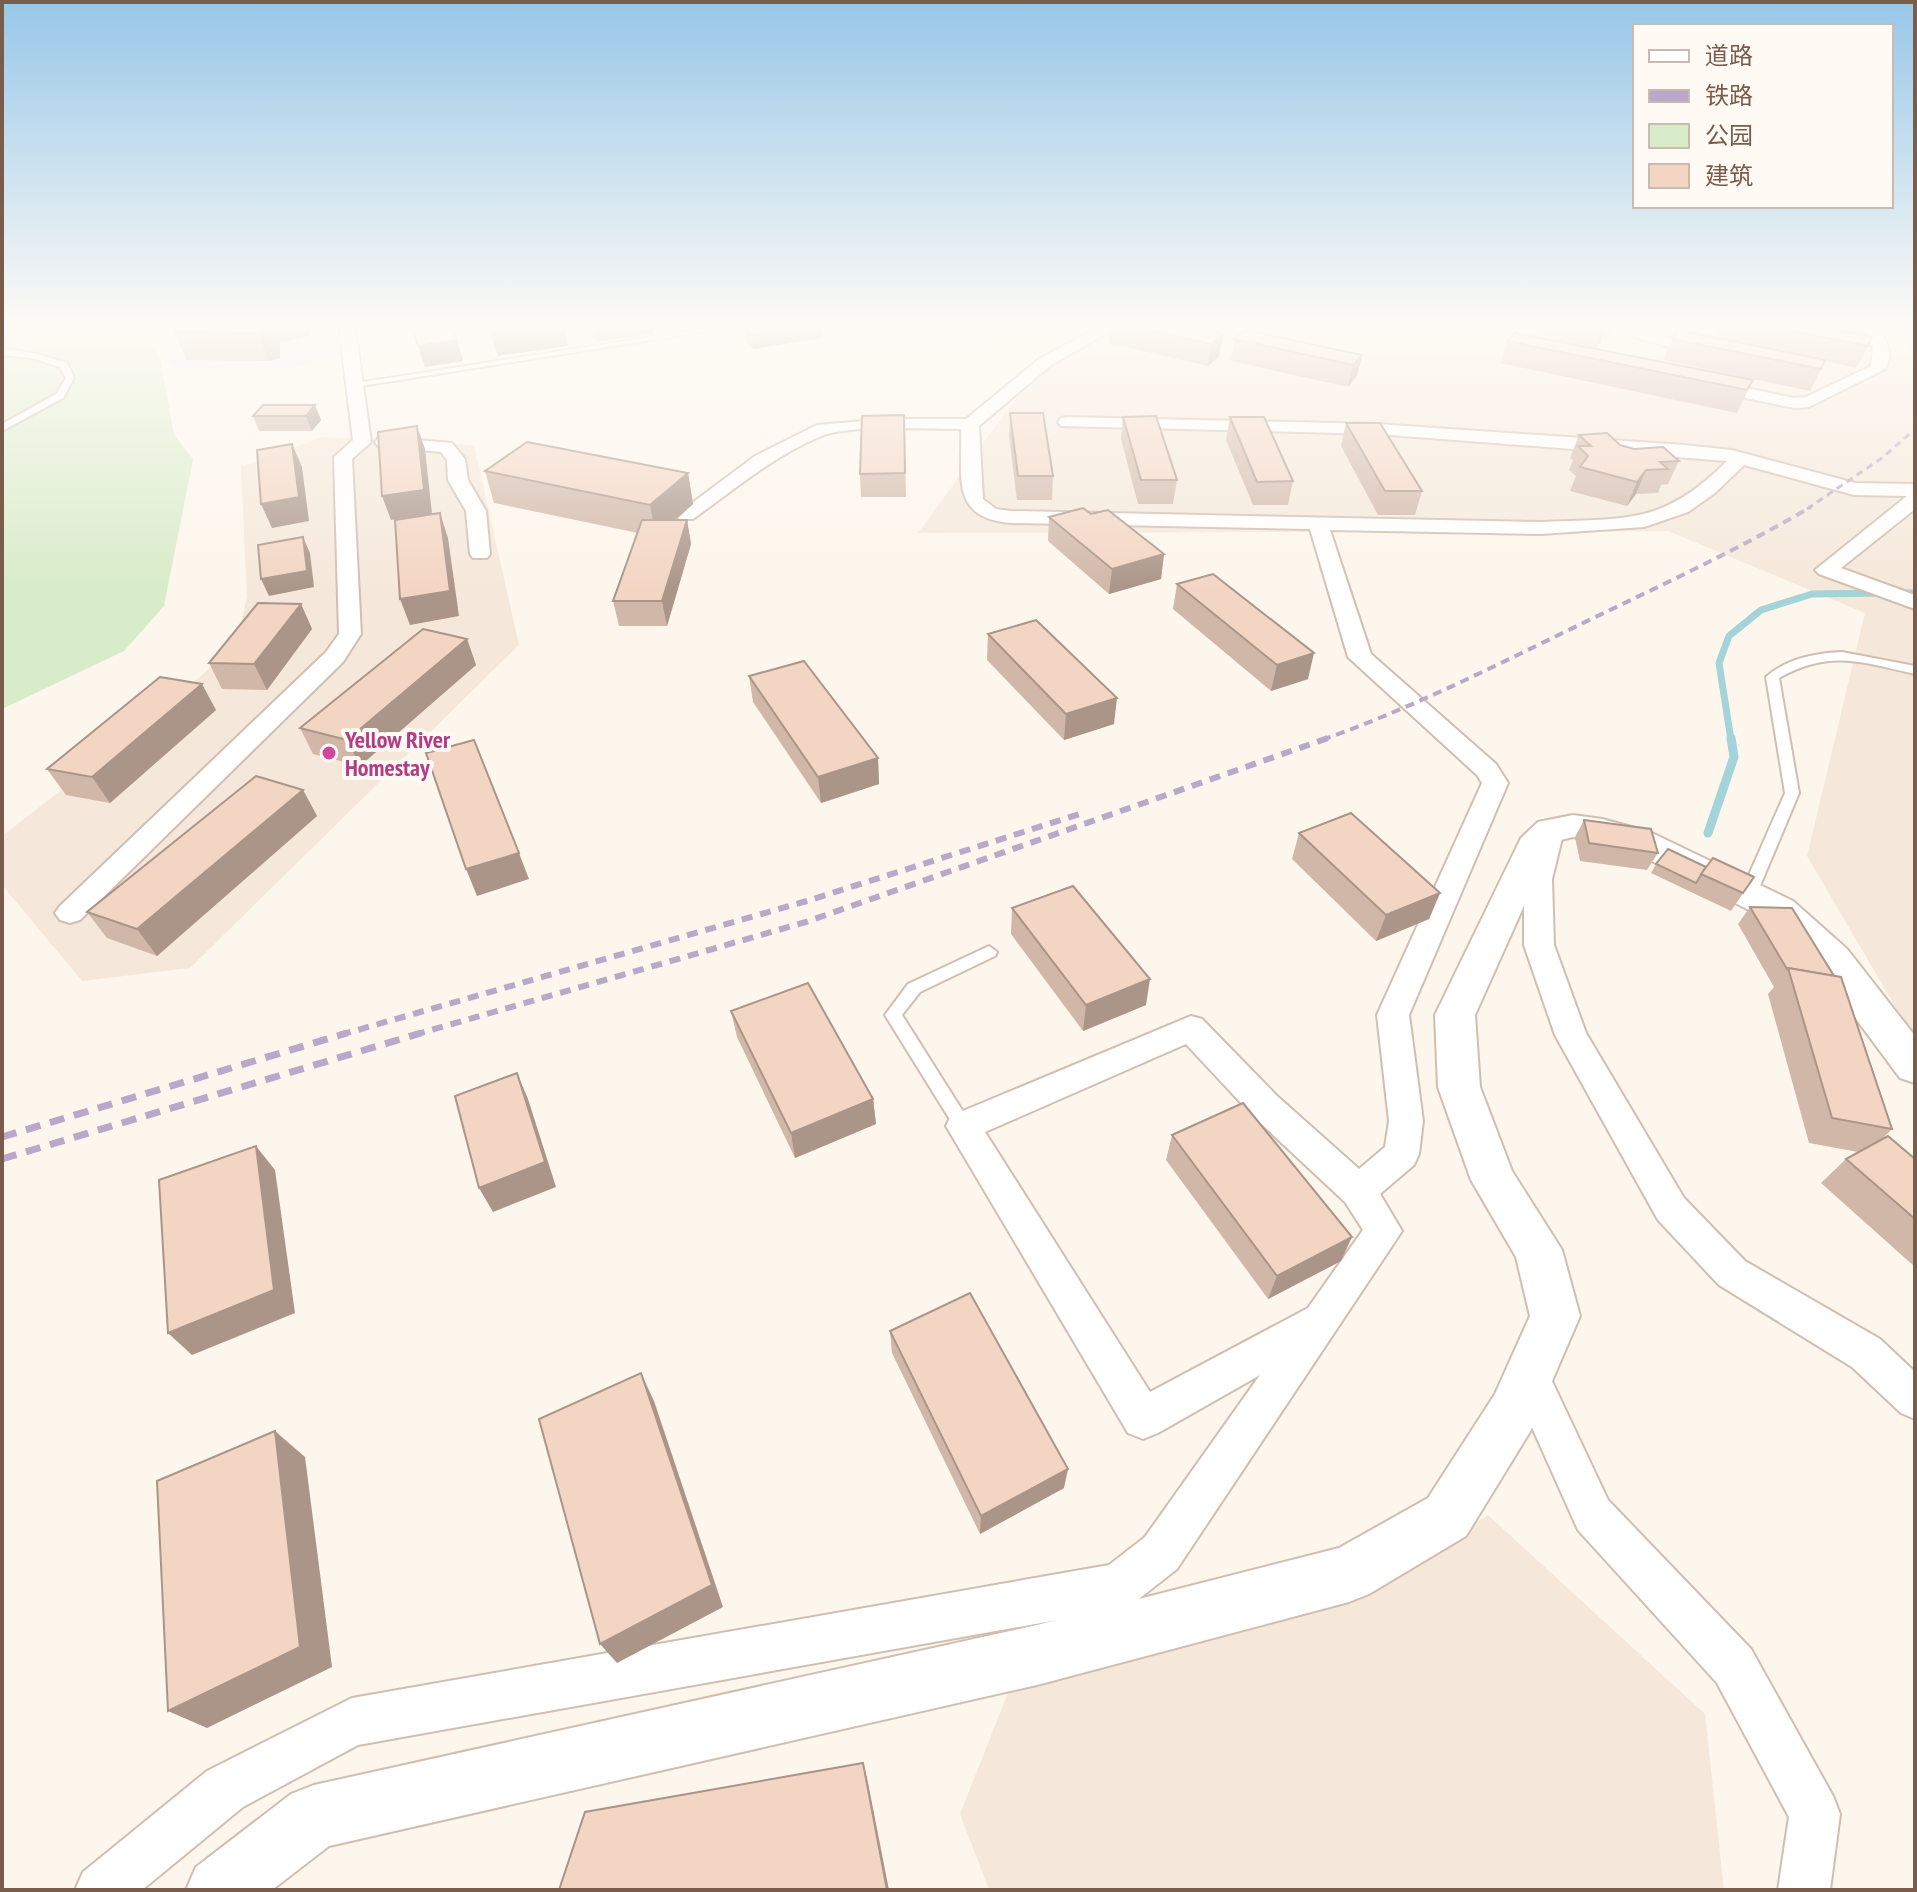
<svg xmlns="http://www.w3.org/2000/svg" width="1917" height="1892" font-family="'PT Sans Narrow','Noto Sans SC',sans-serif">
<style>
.residential{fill:#f5e8da}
.education{fill:#f3e8fa}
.green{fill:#d8ecc9}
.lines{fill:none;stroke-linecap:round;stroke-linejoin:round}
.stream-far1{stroke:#a5d3da;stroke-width:7}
.stream{stroke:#a5d3da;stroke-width:9}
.service-casing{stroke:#d1beb0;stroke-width:4}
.minor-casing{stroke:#d1beb0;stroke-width:4}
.tertiary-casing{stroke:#d1beb0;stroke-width:4}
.service{fill:#fff;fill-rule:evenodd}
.minor{fill:#fff;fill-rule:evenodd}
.tertiary{fill:#fff;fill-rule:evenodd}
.rail-far3{stroke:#b9a8c9;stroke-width:3;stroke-dasharray:7 5;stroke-linecap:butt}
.rail-far2{stroke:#b9a8c9;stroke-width:4;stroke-dasharray:9 6;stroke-linecap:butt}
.rail-far1{stroke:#b9a8c9;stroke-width:6;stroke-dasharray:11 8;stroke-linecap:butt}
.rail{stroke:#b9a8c9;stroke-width:7;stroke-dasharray:15 10;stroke-linecap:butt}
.wall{fill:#d1b7a8}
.shaded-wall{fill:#aa9588}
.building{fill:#f3d5c3;stroke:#aa9588;stroke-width:2}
.hotel-dot{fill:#d1479c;stroke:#fffaf3;stroke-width:3}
.labels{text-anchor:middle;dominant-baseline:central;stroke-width:8;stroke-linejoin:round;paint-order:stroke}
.hotel-label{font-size:24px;font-weight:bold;fill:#b23c85;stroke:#fffaf3;text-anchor:start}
</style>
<rect width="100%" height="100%" fill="#fdf6ec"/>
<g class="residential">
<polygon points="960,327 1915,327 1915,1040 1807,856 1865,613 1668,531 918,533 1045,358"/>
<polygon points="322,437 474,445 519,645 190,968 82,981 2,885 2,836 138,731 236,645 247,597 241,467"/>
<polygon points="1488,1515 1705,1714 1724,1890 989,1890 960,1814 1014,1678 1369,1591"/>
</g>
<polygon class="education" points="167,327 327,327 328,362 285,368 177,368 169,365"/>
<polygon class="green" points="2,327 131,327 151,340 160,359 174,435 193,459 164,606 124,651 2,709"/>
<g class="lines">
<g class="stream-far1">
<polyline points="1897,593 1915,593"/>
<polyline points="1731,740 1719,663 1729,636 1761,610 1812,594 1882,593"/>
</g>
<polyline class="stream" points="1708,833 1734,757 1731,738"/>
<defs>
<g id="service">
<polygon points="713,327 735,327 355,387 351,384"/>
<polygon points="2,349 33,353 67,363 74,378 63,398 2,431 2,424 56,394 66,378 60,367 32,358 2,355"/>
<path d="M1842 652 1915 666V674C1861 662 1830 649 1779 678L1799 793 1757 893 1754 897H1744L1741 893 1785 793 1766 677C1786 659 1815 653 1842 652Z"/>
<polygon points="989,946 997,952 995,956 920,992 902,1015 969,1121 972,1126 969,1131 963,1134 957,1131 885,1015 908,984"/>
</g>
<g id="minor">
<polygon points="339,327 355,327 371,442 352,459 361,634 343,662 80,920 70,923 60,920 55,913 60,906 326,652 339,634 334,457 353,440"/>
<path d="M1099 327H1118L1051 365 979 426 983 499 996 509 1011 511 1541 522C1625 518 1663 526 1727 461L1377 434 1061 426 1058 422 1061 418 1067 417 1377 424 1684 445 1732 450 1855 483 1915 484V509L1841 568 1915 595V609L1819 574 1815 570 1907 496 1854 495 1744 465 1715 493 1688 512 1644 527 1541 534 1330 530 1371 654 1496 764 1508 783 1409 1015 1423 1121 1419 1154 1414 1165 1380 1194 1402 1231 1177 1569 1135 1602 1119 1609 358 1745 243 1807 142 1890H75L83 1872 207 1771 352 1698 1109 1565 1145 1537 1260 1375 1158 1433 1143 1439 1128 1433 946 1126 951 1116 1191 1016 1202 1019 1277 1096 1359 1169 1385 1147 1389 1121 1377 1015 1482 783 1477 775 1348 657 1310 529 1011 523C949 518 963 477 961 429 929 429 852 425 824 435 776 454 735 489 693 519H679L676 515 755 456 817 425 887 419H966L1039 359ZM1186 1044 1253 1116 1345 1202 1363 1230 1308 1308 1150 1392 985 1132Z"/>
<polygon points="1518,327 1534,327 1529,343 1552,349 1552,355 1514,349 1512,346"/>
<polygon points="1599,327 1626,327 1715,350 1717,353 1709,358"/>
<path d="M1862 327H1878C1887 342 1894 353 1885 369L1809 407 1794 408 1707 390 1699 385 1707 380 1794 398 1806 397 1871 366 1873 348Z"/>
<polygon points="384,437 452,443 465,459 468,480 486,511 490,554 487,558 473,558 470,554 466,511 448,480 447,460 441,452 378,446 375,442 378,438"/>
<polygon points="1550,821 1560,824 1564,830 1552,879 1554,945 1586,1033 1684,1198 1745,1261 1880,1339 1915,1372 1915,1419 1901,1413 1852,1367 1719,1285 1658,1220 1555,1035 1524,945 1524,879 1536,830 1540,824"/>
<polygon points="1529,1356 1543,1362 1608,1500 1751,1649 1833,1796 1840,1814 1830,1890 1778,1890 1789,1817 1717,1683 1578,1530 1509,1376 1515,1362"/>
</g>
<polygon id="tertiary" points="1573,815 1602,819 1650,832 1793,901 1847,949 1915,1036 1915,1083 1900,1078 1819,969 1767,919 1626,848 1573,837 1561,840 1548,852 1475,1015 1480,1087 1512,1171 1562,1250 1580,1316 1531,1430 1466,1536 1369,1594 1349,1602 1037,1685 329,1846 272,1890 186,1890 196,1867 291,1794 314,1785 1037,1625 1339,1548 1428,1498 1495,1394 1530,1316 1516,1257 1471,1180 1438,1087 1435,1015 1521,838 1538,822"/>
</defs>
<use href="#service" class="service-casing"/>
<use href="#minor" class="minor-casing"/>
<use href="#tertiary" class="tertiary-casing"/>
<use href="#service" class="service"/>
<use href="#minor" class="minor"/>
<use href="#tertiary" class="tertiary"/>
<polyline class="rail-far3" points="1807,509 1882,458 1915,429"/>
<path class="rail-far2" d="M1322 740C1412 708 1497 665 1583 623 1660 586 1737 550 1811 507"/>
<g class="rail-far1">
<polyline points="340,1035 807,901 1086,812"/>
<polyline points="414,1035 806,922 1328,738"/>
</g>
<g class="rail">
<polyline points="2,1137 347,1033"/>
<polyline points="2,1159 421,1033"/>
</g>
</g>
<g class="wall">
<polygon points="175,327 309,336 280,342 280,358 269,361 187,360 174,332"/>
<polygon points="486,327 564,327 568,346 498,356"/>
<polygon points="587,327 653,327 654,333 597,342"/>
<polygon points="744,327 823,338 753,349 746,341"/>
<polygon points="1110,327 1189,327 1223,335 1219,356 1208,366 1108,343"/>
<polygon points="1548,327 1613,327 1611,332 1606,339 1602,338 1595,348 1544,337"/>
<polygon points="1720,327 1864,327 1860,335 1868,346 1856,368 1825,361 1810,391 1663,360 1672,339 1716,338"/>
<polygon points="1234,339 1362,355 1357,376 1348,387 1231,361"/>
<polygon points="1507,341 1753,380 1737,413 1500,363"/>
<polygon points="315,405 321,420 312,431 259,431 253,416"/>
<polygon points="1010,413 1053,476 1052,500 1017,500 1009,436"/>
<polygon points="904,415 906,497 861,497 860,474"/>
<polygon points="1123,417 1177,480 1173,504 1138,504 1121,439"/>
<polygon points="1230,417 1293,481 1288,505 1253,505 1226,440"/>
<polygon points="1346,423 1422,491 1415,515 1378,515 1341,446"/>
<polygon points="1579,435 1620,445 1679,461 1668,484 1661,485 1658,493 1636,494 1627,506 1570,491 1576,476 1569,470 1573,460 1570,458"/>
<polygon points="485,471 688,473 693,504 676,520 687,520 691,544 667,626 619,626 613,601 638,533 494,503"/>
<polygon points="1091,514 1164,554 1161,579 1109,594 1048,541 1049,517"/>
<polygon points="1177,584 1308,679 1271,691 1173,609"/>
<polygon points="301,604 312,629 267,690 222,689 209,663"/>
<polygon points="988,634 1114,724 1064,740 987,660"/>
<polygon points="467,639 476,665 360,766 313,754 300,728"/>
<polygon points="749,676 878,758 879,784 821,803 753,702"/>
<polygon points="216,710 110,803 66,795 47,769"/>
<polygon points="303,790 317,816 157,956 107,938 87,912"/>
<polygon points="1584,820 1658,853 1647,870 1580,861 1575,837"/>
<polygon points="1299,833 1440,893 1429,919 1376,941 1292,859"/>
<polygon points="1656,864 1706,867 1754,877 1731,911 1651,873"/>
<polygon points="1750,907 1892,1129 1881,1140 1915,1159 1915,1267 1821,1183 1846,1159 1858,1152 1809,1143 1768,994 1774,987 1738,924"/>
<polygon points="1012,908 1146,1005 1083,1031 1011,934"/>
<polygon points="731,1011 873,1099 876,1124 795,1158 737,1037"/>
<polygon points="1172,1135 1341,1261 1268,1299 1166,1160"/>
<polygon points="890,1331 1064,1488 980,1534 892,1353"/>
</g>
<g class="shaded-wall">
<polygon points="269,327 308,327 309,336 280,342 280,358 269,361 258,333"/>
<polygon points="494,327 564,327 568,346 498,356 490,328"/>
<polygon points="594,327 653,327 654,333 597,342"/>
<polygon points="799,327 822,327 823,338 753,349 752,335"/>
<polygon points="1603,327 1606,327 1600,342 1595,348"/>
<polygon points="1610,327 1613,327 1611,332 1606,339"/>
<polygon points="1223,335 1219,356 1208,366 1211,344"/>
<polygon points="457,340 463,361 425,367 418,346"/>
<polygon points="1362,355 1357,376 1348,387 1353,365"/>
<polygon points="315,405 321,420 312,431 306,416"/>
<polygon points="417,426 425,449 432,514 391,520 382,496"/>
<polygon points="292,444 302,467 309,521 272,528 261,504"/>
<polygon points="1646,470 1636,494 1627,506 1637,482"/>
<polygon points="688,473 693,504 656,537 650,505"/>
<polygon points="440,513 448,538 459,616 410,625 400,599"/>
<polygon points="687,520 691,544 667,626 662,601"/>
<polygon points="303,537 310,553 314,587 269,596 261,579"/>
<polygon points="1164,554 1161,579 1109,594 1112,569"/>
<polygon points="301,604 312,629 267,690 254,664"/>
<polygon points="467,639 476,665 360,766 347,740"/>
<polygon points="1314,653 1308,679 1271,691 1277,665"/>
<polygon points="202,684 216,710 110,803 92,777"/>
<polygon points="1117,698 1114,724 1064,740 1066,714"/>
<polygon points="878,758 879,784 821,803 818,777"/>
<polygon points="303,790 317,816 157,956 137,929"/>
<polygon points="519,853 529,879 477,896 466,869"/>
<polygon points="1440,893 1429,919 1376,941 1386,915"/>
<polygon points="1150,979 1146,1005 1083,1031 1086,1005"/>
<polygon points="517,1073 528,1099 556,1187 493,1212 479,1188"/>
<polygon points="873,1099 876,1124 795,1158 791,1133"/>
<polygon points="256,1146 275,1170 295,1313 192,1355 168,1333"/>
<polygon points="1352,1237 1341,1261 1268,1299 1277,1276"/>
<polygon points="641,1373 654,1401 723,1607 617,1663 600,1644"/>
<polygon points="275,1431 305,1457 332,1667 207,1728 168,1711"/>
<polygon points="1068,1469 1064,1488 980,1534 981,1516"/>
<polygon points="863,1763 867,1778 889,1890 887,1890"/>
</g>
<g class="building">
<polygon points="175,327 269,327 269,329 258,333 174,332"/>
<polygon points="412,327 452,327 457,340 418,346"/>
<polygon points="744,327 799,327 752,335"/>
<polygon points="1133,327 1189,327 1223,335 1211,344"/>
<polygon points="1771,327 1822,327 1872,337 1868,346"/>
<polygon points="1245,330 1362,355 1353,365 1234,339"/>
<polygon points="1678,330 1825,360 1821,369 1672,339"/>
<polygon points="1515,333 1753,380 1747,390 1507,341"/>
<polygon points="263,405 315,405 306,416 253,416"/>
<polygon points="1010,413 1043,413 1053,476 1018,476"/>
<polygon points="904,415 905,473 860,474 862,416"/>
<polygon points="1156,416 1177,480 1141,480 1123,417"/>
<polygon points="1230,417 1264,417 1293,481 1257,482"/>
<polygon points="1346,423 1380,423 1422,491 1385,491"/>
<polygon points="417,426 424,490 382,496 378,432"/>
<polygon points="1607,433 1620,445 1634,449 1663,447 1679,461 1660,462 1668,469 1646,470 1637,482 1580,467 1588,456 1578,446 1591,446 1579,435"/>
<polygon points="527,442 688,473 650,505 485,471"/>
<polygon points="292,444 299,497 261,504 257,450"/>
<polygon points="1083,508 1091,514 1108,510 1164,554 1112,569 1049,517"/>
<polygon points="440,513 450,591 400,599 395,520"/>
<polygon points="642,520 687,520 662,601 613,601"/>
<polygon points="303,537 307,571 261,579 258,545"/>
<polygon points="1213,574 1314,653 1277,665 1177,584"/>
<polygon points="258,603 301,604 254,664 209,663"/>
<polygon points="1036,620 1117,698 1066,714 988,634"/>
<polygon points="423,629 467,639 347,740 300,728"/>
<polygon points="804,661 878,758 818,777 749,676"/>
<polygon points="160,677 202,684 92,777 47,769"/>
<polygon points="474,740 519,853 466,869 426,753"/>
<polygon points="256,776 303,790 137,929 87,912"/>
<polygon points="1351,813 1440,893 1386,915 1299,833"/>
<polygon points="1584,820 1651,829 1658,853 1589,843"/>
<polygon points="1668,849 1706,867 1696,883 1656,864"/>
<polygon points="1713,858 1754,877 1743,893 1701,874"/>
<polygon points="1073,886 1150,979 1086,1005 1012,908"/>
<polygon points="1750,907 1792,908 1834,976 1788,968 1787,969"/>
<polygon points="1788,968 1841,977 1892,1129 1832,1118"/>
<polygon points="808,983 873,1099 791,1133 731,1011"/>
<polygon points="517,1073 545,1162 479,1188 455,1096"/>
<polygon points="1243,1103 1352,1237 1277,1276 1172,1135"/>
<polygon points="1888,1136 1915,1159 1915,1219 1846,1159"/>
<polygon points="256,1146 274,1290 168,1333 159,1180"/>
<polygon points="970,1293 1068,1469 981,1516 890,1331"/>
<polygon points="641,1373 712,1585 600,1644 539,1419"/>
<polygon points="275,1431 300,1647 168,1711 157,1481"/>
<polygon points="863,1763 887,1890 559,1890 585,1812"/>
</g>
<linearGradient id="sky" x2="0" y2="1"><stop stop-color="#97c7e8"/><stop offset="0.55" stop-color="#fefbf6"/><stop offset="1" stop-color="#fefbf6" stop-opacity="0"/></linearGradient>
<rect width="1917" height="592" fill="url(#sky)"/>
<circle class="hotel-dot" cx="329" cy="753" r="8"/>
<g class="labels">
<g class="hotel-label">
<text x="345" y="739">Yellow River<tspan x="345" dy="28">Homestay</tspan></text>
</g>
</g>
<rect width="1917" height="1892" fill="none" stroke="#7a5c4d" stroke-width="8"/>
<rect x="1633" y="24" width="260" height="184" fill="#fffaf3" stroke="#cabbb1" stroke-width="2"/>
<rect x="1649" y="50" width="40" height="12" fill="#ffffff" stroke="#cabbb1" stroke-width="2"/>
<text x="1705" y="64" font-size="24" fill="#7a5c4d">道路</text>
<rect x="1649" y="90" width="40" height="12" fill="#b9a8c9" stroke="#cabbb1" stroke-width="2"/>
<text x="1705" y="104" font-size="24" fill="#7a5c4d">铁路</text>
<rect x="1649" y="124" width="40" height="24" fill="#d8ecc9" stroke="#cabbb1" stroke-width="2"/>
<text x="1705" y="144" font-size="24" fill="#7a5c4d">公园</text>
<rect x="1649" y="164" width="40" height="24" fill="#f3d5c3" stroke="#cabbb1" stroke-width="2"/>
<text x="1705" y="184" font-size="24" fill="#7a5c4d">建筑</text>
</svg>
